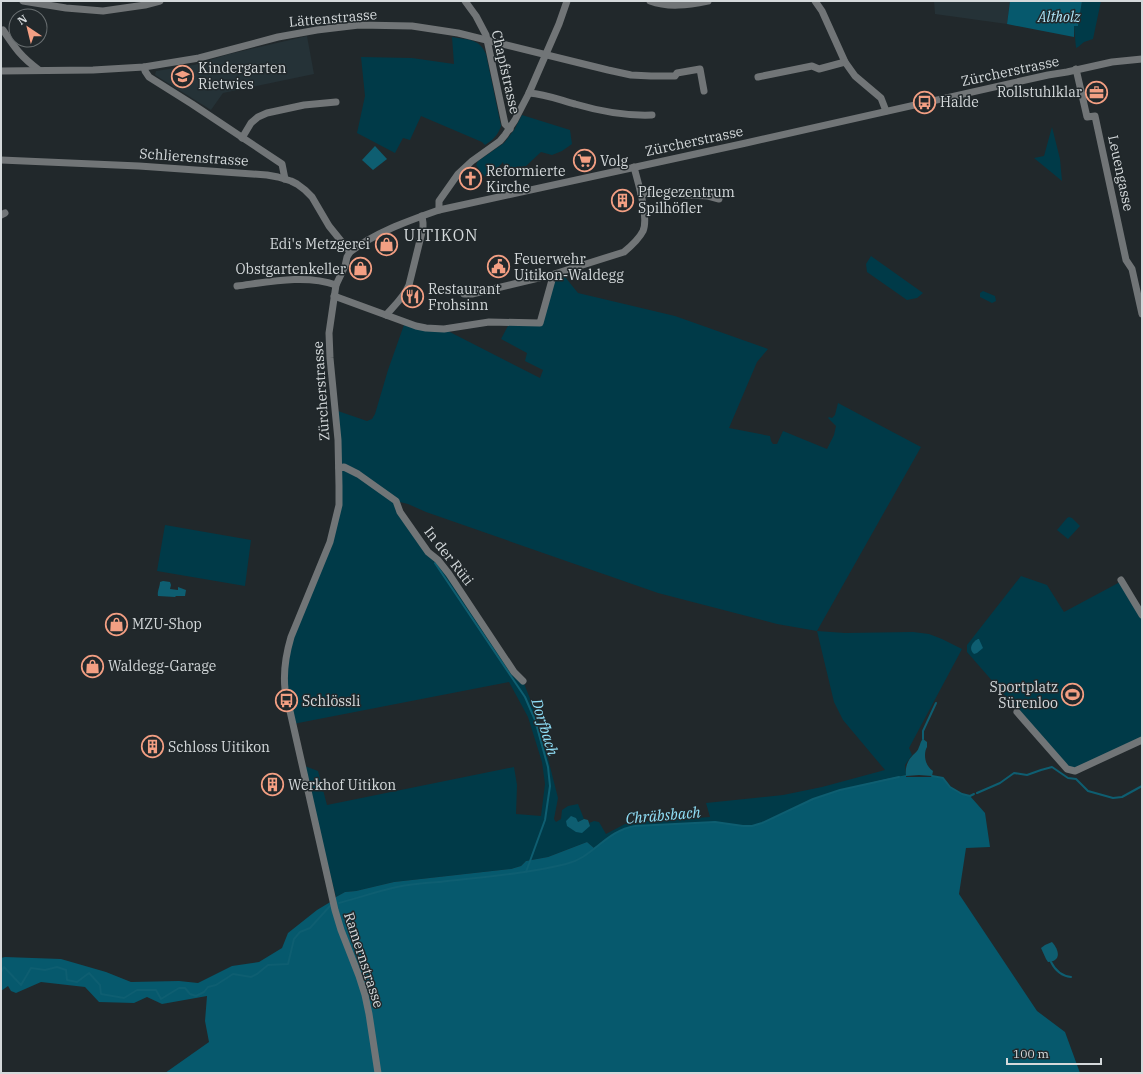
<svg xmlns="http://www.w3.org/2000/svg" width="1143" height="1074" font-family="'IBM Plex Serif',serif">
<style>
.built{fill:#253237}
.green{fill:#003a48;fill-rule:evenodd}
.forest{fill:#06596d}
.water{fill:#0e5e71}
.lines{fill:none;stroke-linecap:round;stroke-linejoin:round}
.stream{stroke:#0e5e71;stroke-width:2}
.minor{stroke:#717577;stroke-width:7}
.labels{text-anchor:middle;dominant-baseline:central;stroke-width:3;stroke-linejoin:round;paint-order:stroke}
.park-label{font-size:14px;font-style:italic;fill:#aee7fa;stroke:#21282b}
.street-label{font-size:14px;fill:#d4d9db;stroke:#21282b}
.poi-label{font-size:14px;fill:#d4d9db;stroke:#21282b;text-anchor:start}
.water-label{font-size:15px;font-style:italic;fill:#90e0f9;stroke:#21282b}
.quarter-label{font-size:16px;letter-spacing:1px;fill:#d4d9db;stroke:#21282b}
</style>
<rect width="100%" height="100%" fill="#21282b"/>
<g class="built">
<polygon points="934,1 1010,1 1007,24 935,14"/>
<polygon points="307,36 314,74 223,93 211,110 155,75 156,71 194,65 229,54"/>
</g>
<g class="green">
<polygon points="1082,1 1101,1 1093,39 1084,42 1078,47 1076,48 1074,26 1078,26"/>
<path d="M452 37C468 40 479 38 486 54L501 126C498 135 493 140 485 145L482 142 421 116 410 140 403 138 395 153 357 133 365 96 361 57 412 58 454 64Z"/>
<polygon points="522,115 570,130 572,144 562,151 552,155 541,152 526,166 505,168 503,162 493,173 485,177 476,165 478,161 504,143 514,130"/>
<polygon points="1052,127 1060,159 1062,181 1034,158 1044,156"/>
<polygon points="871,256 923,293 917,298 907,300 867,272 866,264"/>
<path d="M561 272 578 293 675 316 768 349 757 362 729 428 770 436 771 441 773 444H777L783 431 827 449 834 435 836 426 828 418 829 417 832 418 835 415 838 403 921 447 817 631 845 633 913 632 929 634 942 639 962 649 909 748 912 755 905 765 906 775 886 779 840 790 813 799 762 823 752 826H743L715 822 635 826C619 829 606 838 594 848L587 842 548 857 526 861 521 866 511 869 394 882 356 891 345 892 336 897 302 765 318 771 327 805 514 767 517 785 516 814 541 816 545 784 542 762 528 717 509 682 293 724 285 689 286 653 330 542 339 505 335 410 367 421 372 419 375 414 388 370 405 322 444 329 540 378 543 370 525 361 527 353 501 339 510 322 540 323 552 280ZM396 501 408 504 426 512 658 593 777 624 817 631 834 702 843 720 885 770 822 787 783 795 706 803 710 817 636 822 625 824 606 834 599 822 594 821 589 823 590 826 566 821 578 822 584 819 578 804 568 806 562 810 561 819 556 822 554 819 558 798 538 719 523 681 438 560 400 512Z"/>
<polygon points="983,291 995,296 996,301 992,303 980,297 980,293"/>
<polygon points="1069,517 1072,518 1080,526 1068,539 1057,530 1067,518"/>
<polygon points="165,525 251,540 245,586 157,571"/>
<polygon points="1021,576 1047,585 1064,612 1120,582 1142,620 1142,739 1074,769 1068,768 967,652 967,645"/>
</g>
<g class="forest">
<polygon points="1010,1 1082,1 1078,26 1074,26 1074,37 1007,24"/>
<path d="M906 775V777H932V776L943 778 950 787 962 794 970 796 985 813 990 847 966 848 959 894 1037 1011 1065 1032 1080 1073H165L209 1042 205 1021 207 996 162 1004 147 997 134 1003 99 1002 85 987 41 982 16 993 11 991 8 986 1 991V958L5 957 61 959 106 972 131 982 179 981 198 983 232 966 259 962 282 948 288 933 317 910 332 901 336 897 345 892 356 891 394 882 511 869 521 866 526 861 548 857 587 842 594 848C607 838 618 829 635 826L715 822 743 826H752L762 823 813 799 840 790 886 779Z"/>
</g>
<g class="water">
<polygon points="375,146 387,159 373,170 362,160"/>
<path d="M163 581 170 582 171 585 170 589 178 590V587L186 590 185 596H176L175 597 158 596C157 591 160 587 160 582Z"/>
<path d="M978 639H979L983 648 977 653 974 654C968 649 972 642 978 639Z"/>
<path d="M923 739 927 742V747C923 754 925 766 933 771L932 776 919 775 906 776C905 768 907 761 913 755 915 753 918 751 919 747 921 743 920 742 923 739Z"/>
<polygon points="571,816 576,818 578,822 584,819 588,820 590,826 582,833 576,832 567,826 566,821"/>
<path d="M1052 942C1059 950 1062 961 1048 962L1046 959 1041 948 1045 945Z"/>
</g>
<g class="lines">
<g class="stream">
<polyline points="435,563 525,697 535,720 548,767 550,786 545,820 526,872"/>
<polyline points="923,739 923,731 936,703"/>
<polyline points="932,776 943,778 950,787 962,794 970,796 974,794"/>
<polyline points="977,793 1000,783 1014,773 1027,775 1041,770 1052,767 1068,778 1076,779 1088,791 1113,798 1122,797 1142,786"/>
<path d="M339 903C358 898 378 891 397 887 411 884 426 883 440 882 482 877 525 874 566 864 593 858 605 831 635 826L715 822 743 826H752L762 823 813 799 840 790 899 777"/>
<path d="M1051 962C1055 970 1062 976 1071 977"/>
<polyline points="1,972 4,967 21,985 31,968 45,970 57,967 66,970 67,980 77,982 89,973 100,985 101,994 124,998 137,990 156,990 161,999 179,988 185,988 190,994 196,996 204,992 208,987 216,985 233,974 251,977 257,974 268,965 288,964 294,939 300,932 310,928 330,906"/>
</g>
<g class="minor">
<polyline points="23,1 66,8 103,11 145,5 160,1"/>
<polyline points="465,1 476,16 486,35 505,124 510,129"/>
<path d="M650 1C669 8 688 5 708 1"/>
<polyline points="815,1 822,11 845,62 855,76 881,98 886,111"/>
<path d="M3 30C15 48 21 57 39 70"/>
<polyline points="144,67 145,71 149,77 192,104 282,164 285,179"/>
<polyline points="1076,69 1087,117 1095,116 1126,260 1132,269 1142,314"/>
<polyline points="1,71 93,70 144,67 199,58 278,37 317,30 359,25 412,26 458,33 608,70 631,75 651,76 675,76 677,73 700,69 704,91"/>
<polyline points="758,77 812,66 819,69 845,62"/>
<path d="M529 93C545 94 560 100 575 104 599 111 627 116 652 115"/>
<polyline points="242,138 251,123 258,117 267,113 304,105 336,102"/>
<polyline points="1,160 139,166 267,175 278,177 291,181 297,184 305,190 312,197 329,226 350,252"/>
<polyline points="641,194 650,193 708,196 719,199"/>
<polyline points="439,210 439,201 458,174 472,161 500,141 505,135 515,120 529,93 559,24 567,1"/>
<polyline points="1,215 5,213"/>
<path d="M237 286C268 282 306 274 336 285"/>
<path d="M464 294H472L551 275 624 252C630 247 639 239 643 231 649 217 638 183 634 167"/>
<polyline points="334,296 416,326 426,328 444,329 489,322 540,323 552,280 551,275"/>
<path d="M386 315C395 305 404 297 409 285L423 228V223L422 216"/>
<polyline points="339,468 344,467 358,474 396,501 400,512 428,552 438,560 449,574 514,672 523,681"/>
<polyline points="1121,580 1142,615"/>
<polyline points="1017,712 1067,769 1075,771 1142,740"/>
<path d="M378 1073 369 1014 365 995 359 976 341 930 335 910 285 689C283 671 286 654 291 637L330 542 339 505V486L338 440 330 358 329 333 336 285 345 266 347 257 350 252C376 232 408 221 439 210L746 143 1048 75 1067 72 1112 62 1142 59"/>
</g>
</g>
<defs>
<symbol id="school-ring" viewBox="-11 -11 22 22"><circle r="9.5" fill="#21282b" stroke="#f39f83" stroke-width="1.5"/><path d="M0-5L7-2L0 1L-7-2ZM-4 1L0 2.5L4 1V4Q0 6-4 4Z" fill="#f39f83"/></symbol>
<symbol id="office-ring" viewBox="-11 -11 22 22"><circle r="9.5" fill="#21282b" stroke="#f39f83" stroke-width="1.5"/><path d="M-6-3h4V-5.5h4V-3h4V5H-6ZM-1-4.5V-3h2v-1.5ZM-6 0V1H6V0Z" fill="#f39f83"/></symbol>
<symbol id="bus-ring" viewBox="-11 -11 22 22"><circle r="9.5" fill="#21282b" stroke="#f39f83" stroke-width="1.5"/><path d="M-5-6H5V4H4V6H2V4H-2V6H-4V4H-5ZM-3.5-4V0h7V-4ZM-3.5 1.2v1.5H-2V1.2ZM2 1.2v1.5H3.5V1.2Z" fill="#f39f83"/></symbol>
<symbol id="supermarket-ring" viewBox="-11 -11 22 22"><circle r="9.5" fill="#21282b" stroke="#f39f83" stroke-width="1.5"/><path d="M-6-5.5h2.5l.6 2H6L4.5 2H-2.5L-4.4-4H-6ZM-1.5 3.2a1.3 1.3 0 1 0 .1 0ZM3 3.2a1.3 1.3 0 1 0 .1 0Z" fill="#f39f83"/></symbol>
<symbol id="church-ring" viewBox="-11 -11 22 22"><circle r="9.5" fill="#21282b" stroke="#f39f83" stroke-width="1.5"/><path d="M-1.2-6h2.4v3.5h3.3v2.4h-3.3V6h-2.4V-.1h-3.3v-2.4h3.3Z" fill="#f39f83"/></symbol>
<symbol id="building-ring" viewBox="-11 -11 22 22"><circle r="9.5" fill="#21282b" stroke="#f39f83" stroke-width="1.5"/><path d="M-4-6H4V6H1V3H-1V6H-4ZM-2.5-4.3h1.7v1.8h-1.7ZM.8-4.3h1.7v1.8H.8ZM-2.5-1h1.7V.8h-1.7ZM.8-1h1.7V.8H.8Z" fill="#f39f83"/></symbol>
<symbol id="shop-ring" viewBox="-11 -11 22 22"><circle r="9.5" fill="#21282b" stroke="#f39f83" stroke-width="1.5"/><path d="M-5-2.5h2.3a2.7 3.5 0 0 1 5.4 0H5L5.5 6h-11ZM-1.5-2.5h3a1.5 2.3 0 0 0-3 0Z" fill="#f39f83"/></symbol>
<symbol id="civic-ring" viewBox="-11 -11 22 22"><circle r="9.5" fill="#21282b" stroke="#f39f83" stroke-width="1.5"/><path d="M-.6-6.5H3V-4.5H.6V-3L4-1V1h2V6H-6V1h2V-1L-.6-3ZM-1.2 2.5V6h2.4V2.5Z" fill="#f39f83"/></symbol>
<symbol id="restaurant-ring" viewBox="-11 -11 22 22"><circle r="9.5" fill="#21282b" stroke="#f39f83" stroke-width="1.5"/><path d="M-5-6h1v4h1v-4h1v4h1v-4h1v5L-1.5 .5V6h-2V.5L-5-1ZM5-6V6H3V1.5H1.5Q1.5-4 5-6Z" fill="#f39f83"/></symbol>
<symbol id="stadium-ring" viewBox="-11 -11 22 22"><circle r="9.5" fill="#21282b" stroke="#f39f83" stroke-width="1.5"/><path d="M0-5a6.5 5 0 1 0 0 10a6.5 5 0 1 0 0-10ZM-3.5-1.8h7v3.6h-7Z" fill="#f39f83"/></symbol>
</defs>
<g fill-rule="evenodd">
<use href="#school-ring" x="170" y="64" width="25" height="25"/>
<use href="#office-ring" x="1084" y="80" width="25" height="25"/>
<use href="#bus-ring" x="912" y="90" width="25" height="25"/>
<use href="#supermarket-ring" x="572" y="148" width="25" height="25"/>
<use href="#church-ring" x="458" y="166" width="25" height="25"/>
<use href="#building-ring" x="610" y="188" width="25" height="25"/>
<use href="#shop-ring" x="374" y="232" width="25" height="25"/>
<use href="#civic-ring" x="486" y="254" width="25" height="25"/>
<use href="#shop-ring" x="348" y="256" width="25" height="25"/>
<use href="#restaurant-ring" x="400" y="284" width="25" height="25"/>
<use href="#shop-ring" x="104" y="612" width="25" height="25"/>
<use href="#shop-ring" x="80" y="654" width="25" height="25"/>
<use href="#stadium-ring" x="1060" y="682" width="25" height="25"/>
<use href="#bus-ring" x="274" y="688" width="25" height="25"/>
<use href="#building-ring" x="140" y="734" width="25" height="25"/>
<use href="#building-ring" x="260" y="772" width="25" height="25"/>
</g>
<g class="labels">
<g class="park-label">
<text x="1059" y="17">Altholz</text>
</g>
<g class="street-label">
<text transform="translate(333 18) rotate(-5)">Lättenstrasse</text>
<text transform="translate(1010 71) rotate(-12)">Zürcherstrasse</text>
<text transform="translate(506 72) rotate(77)">Chapfstrasse</text>
<text transform="translate(694 141) rotate(-12)">Zürcherstrasse</text>
<text transform="translate(194 157) rotate(4)">Schlierenstrasse</text>
<text transform="translate(1121 173) rotate(78)">Leuengasse</text>
<text transform="translate(321 391) rotate(-94)">Zürcherstrasse</text>
<text transform="translate(449 556) rotate(52)">In der Rüti</text>
<text transform="translate(364 960) rotate(72)">Ramernstrasse</text>
</g>
<g class="poi-label">
<text x="198" y="68">Kindergarten<tspan x="198" dy="16">Rietwies</tspan></text>
<text x="1082" y="92" text-anchor="end">Rollstuhlklar</text>
<text x="940" y="102">Halde</text>
<text x="600" y="161">Volg</text>
<text x="486" y="171">Reformierte<tspan x="486" dy="16">Kirche</tspan></text>
<text x="638" y="192">Pflegezentrum<tspan x="638" dy="16">Spilhöfler</tspan></text>
<text x="370" y="244" text-anchor="end">Edi's Metzgerei</text>
<text x="514" y="259">Feuerwehr<tspan x="514" dy="16">Uitikon-Waldegg</tspan></text>
<text x="346" y="269" text-anchor="end">Obstgartenkeller</text>
<text x="428" y="289">Restaurant<tspan x="428" dy="16">Frohsinn</tspan></text>
<text x="132" y="624">MZU-Shop</text>
<text x="108" y="666">Waldegg-Garage</text>
<text x="1058" y="687" text-anchor="end">Sportplatz<tspan x="1058" dy="16">Sürenloo</tspan></text>
<text x="302" y="701">Schlössli</text>
<text x="168" y="747">Schloss Uitikon</text>
<text x="288" y="785">Werkhof Uitikon</text>
</g>
<g class="water-label">
<text transform="translate(545 727) rotate(73)">Dorfbach</text>
<text transform="translate(663 815) rotate(-5)">Chräbsbach</text>
</g>
<g class="quarter-label">
<text x="441" y="235">UITIKON</text>
</g>
</g>
<rect width="1143" height="1074" fill="none" stroke="#d4d9db" stroke-width="4"/>
<g transform="translate(28 28) rotate(325)"><circle r="19" fill="#21282b" stroke="#696f71"/>
<path d="M0-3L7 15L0 10L-7 15Z" fill="#f39f83"/>
<text y="-6" font-size="11" font-weight="bold" text-anchor="middle" fill="#d4d9db">N</text>
</g>
<path d="M1007 1058v6h94v-6" fill="none" stroke="#d4d9db" stroke-width="2"/>
<text x="1013" y="1058" font-size="12" fill="#d4d9db" stroke="#21282b" stroke-width="3" paint-order="stroke">100 m</text>
</svg>
